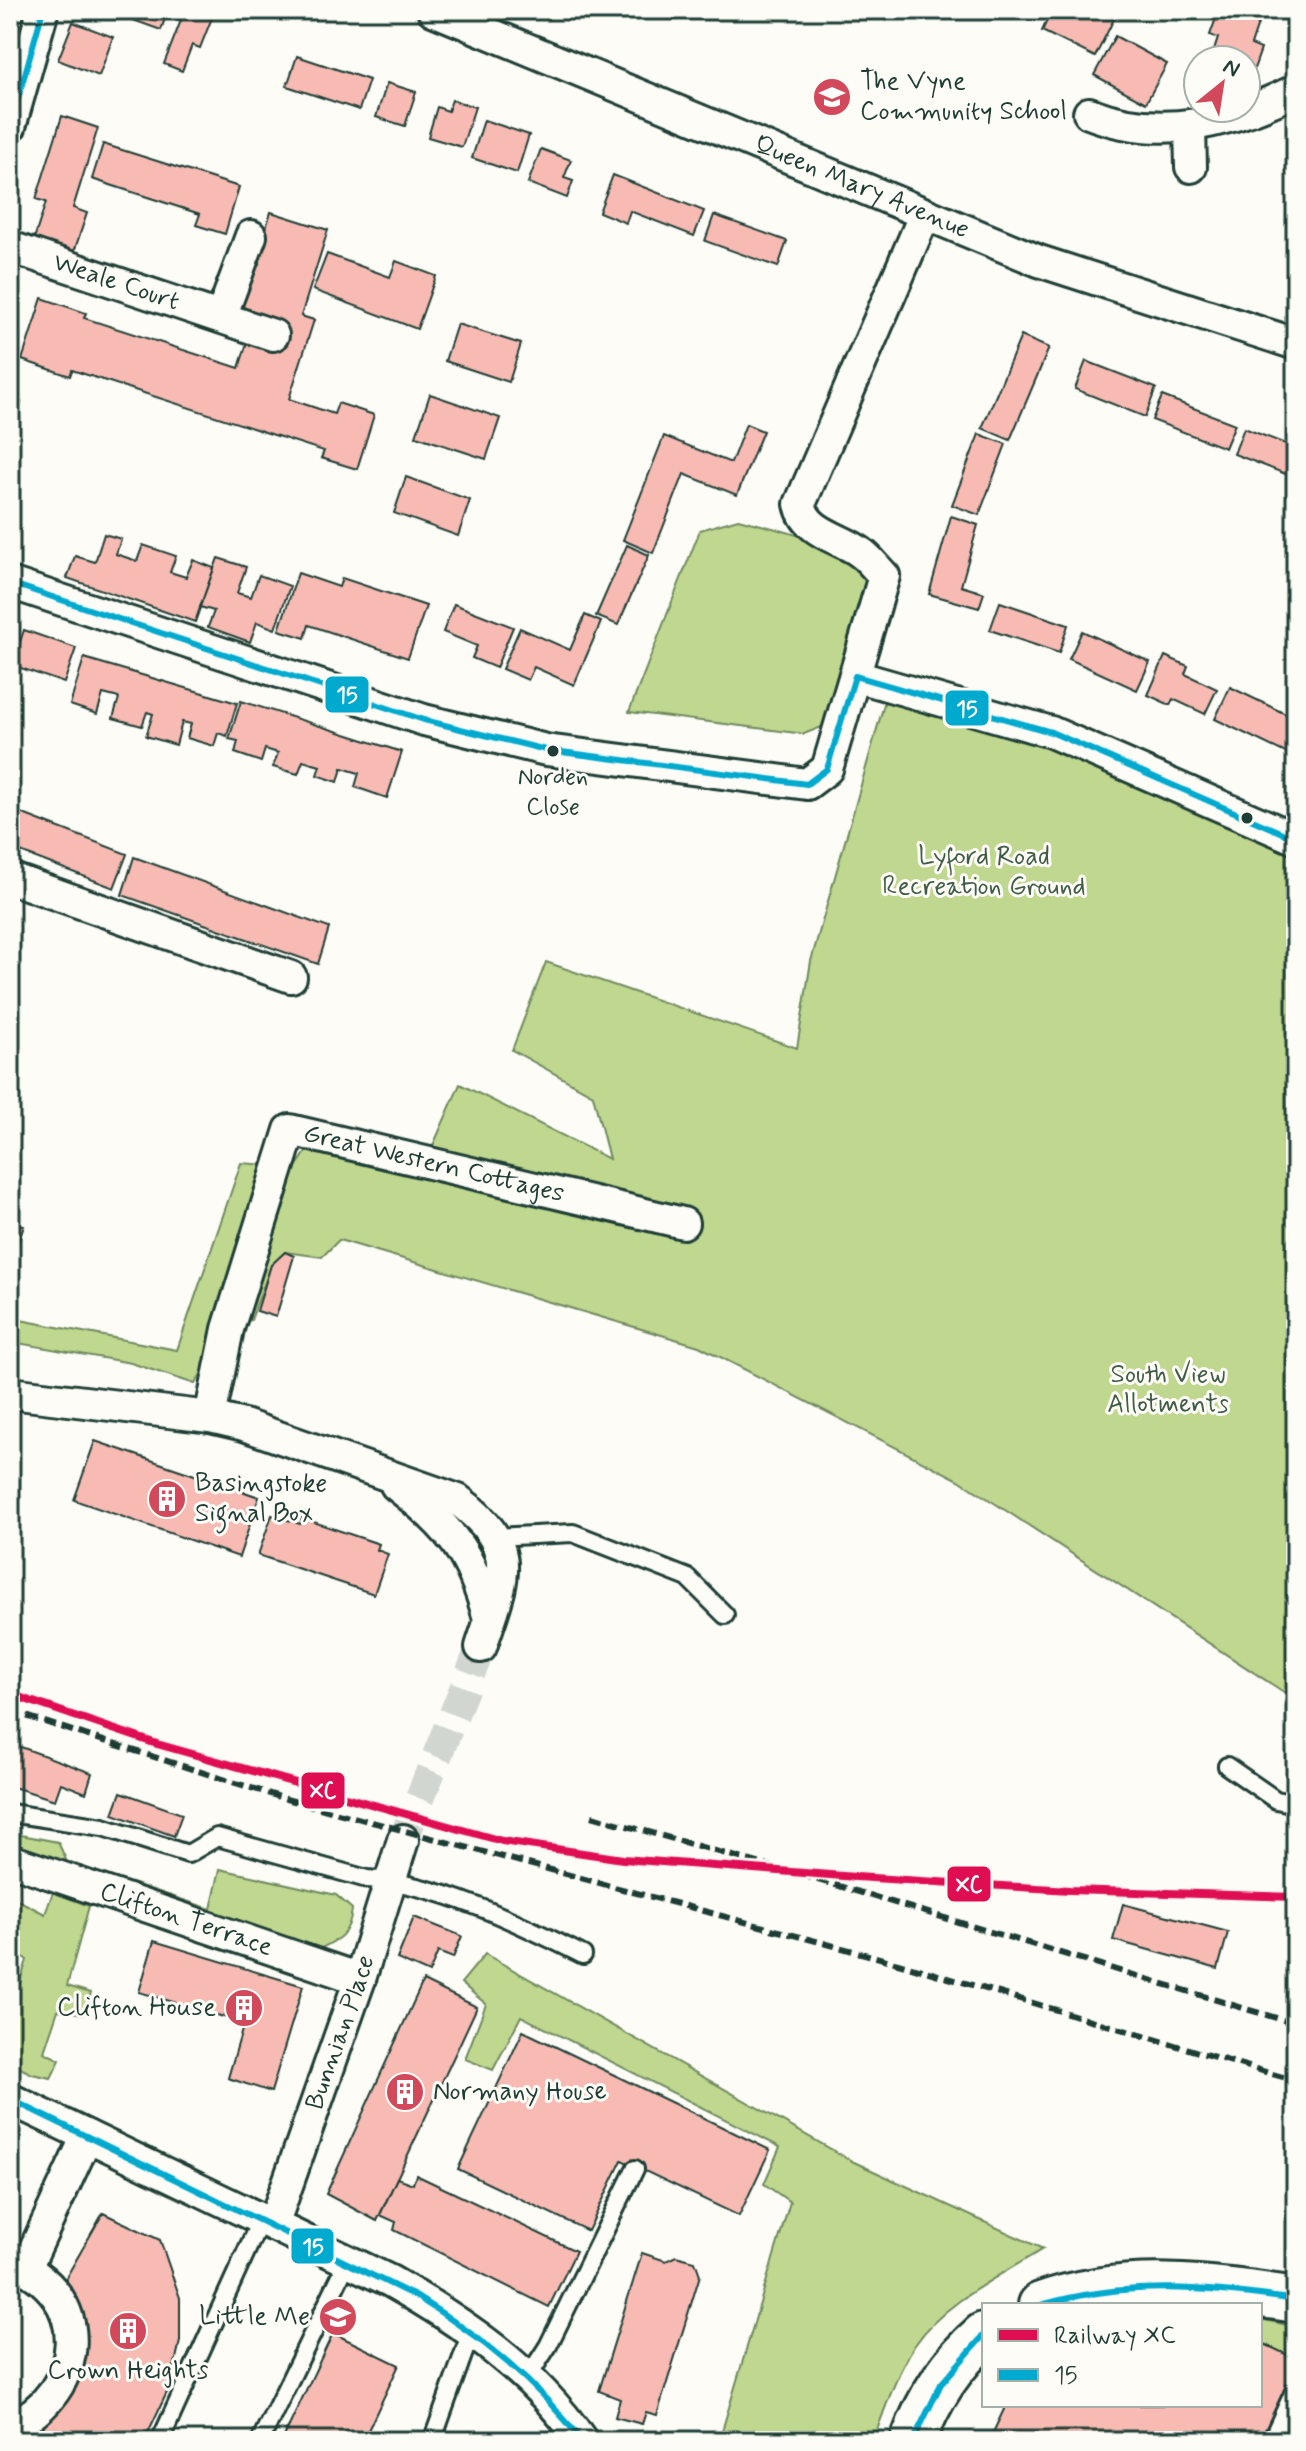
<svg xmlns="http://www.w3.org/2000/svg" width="1306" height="2451" font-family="Mynerve,sans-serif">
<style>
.green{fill:#bfd78e;stroke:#6f8a61;stroke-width:2}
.building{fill:#f7bbb3;stroke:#1f3d34;stroke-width:2}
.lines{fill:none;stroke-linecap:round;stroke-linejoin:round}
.street-tunnel{stroke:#d1d6d0;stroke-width:30;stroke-dasharray:30 15;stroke-linecap:butt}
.lane-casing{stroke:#1f3d34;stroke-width:22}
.street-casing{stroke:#1f3d34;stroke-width:36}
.secondary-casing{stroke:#1f3d34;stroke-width:50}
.lane{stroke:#fdfcf7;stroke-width:16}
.street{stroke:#fdfcf7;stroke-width:30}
.secondary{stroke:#fdfcf7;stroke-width:44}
.rail{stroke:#1f3d34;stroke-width:6;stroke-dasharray:12 6;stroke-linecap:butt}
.bus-1-casing{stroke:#fdfcf7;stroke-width:12}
.bus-1{stroke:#00a9ce;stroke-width:6}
.rail-1-casing{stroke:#fdfcf7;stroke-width:14}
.rail-1{stroke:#df0d52;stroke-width:8}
.bus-dot{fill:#1f3d34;stroke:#fdfcf7;stroke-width:3}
.labels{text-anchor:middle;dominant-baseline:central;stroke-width:6;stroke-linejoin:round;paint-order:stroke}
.bus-label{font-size:24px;fill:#1f3d34;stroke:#fdfcf7}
.poi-label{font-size:26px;fill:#1f3d34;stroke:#fdfcf7;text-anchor:start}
.street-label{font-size:26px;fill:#1f3d34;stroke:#fdfcf7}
.park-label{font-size:26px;fill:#3f5c46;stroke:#fdfcf7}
.line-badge{stroke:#fdfcf7;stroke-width:3}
.badge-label{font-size:22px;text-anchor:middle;font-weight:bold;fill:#fff}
</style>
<rect width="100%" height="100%" fill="#fdfcf7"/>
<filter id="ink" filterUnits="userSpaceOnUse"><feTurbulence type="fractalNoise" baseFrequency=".0125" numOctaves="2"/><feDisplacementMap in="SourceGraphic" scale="16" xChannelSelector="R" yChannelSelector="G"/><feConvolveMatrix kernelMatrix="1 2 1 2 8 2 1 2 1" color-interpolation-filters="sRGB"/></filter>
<g filter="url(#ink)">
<g class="green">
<path d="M738 519C783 531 841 542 872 578L824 726 804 734 629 712 700 530Z"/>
<polygon points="886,697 966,715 1296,849 1296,1700 959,1480 699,1346 339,1240 322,1257 285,1252 271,1265 251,1320 228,1329 195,1384 131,1363 12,1342 15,1319 177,1350 241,1163 296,1167 311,1145 475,1191 494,1165 431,1150 460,1084 609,1159 593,1095 512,1050 546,962 797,1048 811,961"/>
<path d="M10 1833 58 1842 67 1862 211 1909 220 1869 336 1895 352 1909C350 1934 339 1940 317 1950L10 1853Z"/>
<polygon points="53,1892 89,1906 67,1986 91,1993 84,2014 58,2010 44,2052 60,2060 51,2078 32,2074 10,2063 10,1994 18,1988 27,1960 10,1946 10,1896 45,1914"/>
<path d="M485 1954 854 2162 1043 2249C1000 2276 944 2302 915 2345 896 2374 885 2409 873 2441H719L790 2202 764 2184 780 2147 521 2016 493 2070 465 2059 486 2004 461 1983Z"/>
<polygon points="1260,2319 1296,2327 1296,2351 1287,2355 1260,2343"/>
</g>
<g class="building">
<polygon points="133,10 168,10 161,30 130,19"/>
<polygon points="185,10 215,10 200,48 192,45 182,71 164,64"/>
<polygon points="1052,10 1096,10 1114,19 1095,57 1042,31"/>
<polygon points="1219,10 1262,12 1251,45 1261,49 1248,86 1246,60 1211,60 1218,38 1210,35"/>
<polygon points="73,22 113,37 99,76 58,60"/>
<polygon points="1115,36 1167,64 1146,103 1094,75"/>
<polygon points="297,56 369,80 359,110 287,86"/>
<polygon points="387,83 416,92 405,126 376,117"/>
<polygon points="452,100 475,107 462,147 428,137 437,107 448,111"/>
<polygon points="62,116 98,128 73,208 87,213 74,252 34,239 46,202 36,199"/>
<polygon points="484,120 529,135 517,173 472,158"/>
<polygon points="103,144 239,187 225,234 196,225 200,214 92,179"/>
<polygon points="541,149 571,160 564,178 573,181 567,198 528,183"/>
<polygon points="613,175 704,211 694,236 630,211 626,223 599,212"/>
<polygon points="271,212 328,230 301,316 314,320 289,399 334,414 338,403 374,415 357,469 321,458 324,451 72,370 70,376 22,360 42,298 86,313 84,318 239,368 253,324 237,319"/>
<polygon points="714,215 787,241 778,267 705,241"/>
<polygon points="327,254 390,277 396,261 436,276 417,329 313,290"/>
<polygon points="457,324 521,344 509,382 445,361"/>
<polygon points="1021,336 1049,348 1010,440 982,428"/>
<polygon points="1086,361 1156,388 1145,417 1075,389"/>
<polygon points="430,394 500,418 486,459 416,436"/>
<polygon points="1162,396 1235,424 1225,448 1152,420"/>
<polygon points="10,399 21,402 10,455"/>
<polygon points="746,424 763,431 737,495 684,474 653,553 623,540 664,436 731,463"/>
<polygon points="1244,428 1296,448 1296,478 1234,454"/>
<polygon points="979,434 1006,444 979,515 952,505"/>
<polygon points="406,477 470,500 458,536 394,513"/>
<polygon points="951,516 978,525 961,586 984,593 979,608 929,594"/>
<polygon points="104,534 121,539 116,554 137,561 143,545 176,556 170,572 186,577 193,560 214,568 195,622 67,578 75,556 95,562"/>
<polygon points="627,545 649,555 618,625 596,616"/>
<polygon points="218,558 246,567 237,593 251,597 259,575 290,586 275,629 257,622 250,642 208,627 214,611 200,607"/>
<polygon points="298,573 339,587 342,578 426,606 408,658 309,625 305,638 279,630"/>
<polygon points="1000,602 1068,625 1059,653 990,630"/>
<polygon points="454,604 513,627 496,668 472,658 477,646 443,632"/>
<polygon points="585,615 601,622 574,685 534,667 528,680 502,669 520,628 570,650"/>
<polygon points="24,630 76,648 64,683 12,665"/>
<polygon points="1082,631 1150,662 1137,690 1069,659"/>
<polygon points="1165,656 1188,666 1185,674 1217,689 1205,714 1173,699 1170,705 1148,695"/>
<polygon points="84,658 237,703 227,736 218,733 214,746 187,738 191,724 182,722 176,745 146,736 153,714 147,712 142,726 113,718 119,698 103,694 97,714 70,705"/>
<polygon points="1230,687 1296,719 1296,758 1215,719"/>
<polygon points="241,701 402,752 387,798 355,787 359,773 342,768 338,782 317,775 320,766 303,761 298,774 273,767 278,753 265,749 261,762 235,753 238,741 229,739"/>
<polygon points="10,809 127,854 114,888 10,848"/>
<polygon points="134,857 329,928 318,964 122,895"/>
<polygon points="10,1221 24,1226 10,1265"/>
<polygon points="285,1252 294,1256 276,1317 257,1311 271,1265"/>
<polygon points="95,1441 259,1497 239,1557 74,1500"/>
<polygon points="272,1515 300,1524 302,1518 379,1544 377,1550 388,1554 374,1594 258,1555"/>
<polygon points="10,1743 92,1773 86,1793 61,1783 55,1800 10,1786"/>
<polygon points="121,1792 182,1814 174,1836 113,1814"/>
<polygon points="1123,1904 1228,1932 1218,1969 1113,1940"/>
<polygon points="414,1917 462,1936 453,1958 438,1952 429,1973 397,1959"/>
<polygon points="154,1941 303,1986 271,2092 228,2078 244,2023 139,1992"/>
<polygon points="423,1981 477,2007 377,2221 326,2194"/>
<polygon points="523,2031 770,2150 739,2216 622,2160 588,2231 458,2169"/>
<polygon points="416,2175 576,2251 549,2307 394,2230 396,2222 380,2215 397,2178 413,2184"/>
<polygon points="103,2213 160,2240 180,2298 180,2341 170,2386 144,2441 10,2441 63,2401 60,2288"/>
<polygon points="642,2253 666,2261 676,2256 695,2261 700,2275 657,2415 646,2412 642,2424 615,2417 620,2399 599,2391"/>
<polygon points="333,2333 399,2365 363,2441 282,2441"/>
<polygon points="1260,2342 1296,2359 1296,2441 989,2441 1006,2405 1260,2405"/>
</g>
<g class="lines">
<polyline class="street-tunnel" points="403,1840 481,1647"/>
<defs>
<g id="lane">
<polyline points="496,1537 573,1533 688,1578 725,1615"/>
<polyline points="1227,1766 1276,1800 1296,1804"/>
<path d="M10 1813 103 1827 188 1854 217 1837 367 1879C438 1883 519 1923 583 1955"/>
<polyline points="10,1969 10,1974"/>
<polyline points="528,2377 548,2346 635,2169"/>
<polyline points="160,2441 261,2219"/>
<polyline points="260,2441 348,2261"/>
<polyline points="441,2441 435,2433 472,2330"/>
<polyline points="1271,2441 1296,2387"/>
</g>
<g id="street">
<path id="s1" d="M433 10 1039 261 1296 344"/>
<path d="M1089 113C1160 141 1230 123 1296 90"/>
<polyline points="10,127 43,10"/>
<polyline points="1190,127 1191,167"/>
<path id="s2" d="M10 247 273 335"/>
<polyline points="221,317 251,236"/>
<path d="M10 583 424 720 546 750 807 784 827 769 884 576C876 568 869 558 860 552 839 537 806 533 800 504L924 216"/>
<polyline points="855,676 1051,732 1296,839"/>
<polyline points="10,878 291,977"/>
<path d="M10 1393 210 1417 244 1425 458 1500C523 1549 503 1579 481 1647"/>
<path id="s3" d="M210 1417 228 1329 290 1130 683 1223"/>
<path d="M396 1485C450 1527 471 1552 489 1619"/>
<path id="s4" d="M10 1860 360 1979"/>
<path d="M10 2099 390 2281C464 2323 533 2370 582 2441"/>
<path id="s5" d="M273 2225 360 1979 403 1840"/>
<path d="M10 2262C95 2293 87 2392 10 2427"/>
<polyline points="26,2268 87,2136"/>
</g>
<g id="secondary">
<path d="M1041 2305C1125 2275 1210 2287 1296 2300"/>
<path d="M913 2441C928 2400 950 2364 984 2335"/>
</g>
</defs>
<use href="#lane" class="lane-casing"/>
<use href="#street" class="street-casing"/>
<use href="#secondary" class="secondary-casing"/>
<use href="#lane" class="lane"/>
<use href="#street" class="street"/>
<use href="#secondary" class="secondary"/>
<g class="rail">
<polyline points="10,1711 286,1799 898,1963 1296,2081"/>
<polyline points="592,1816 832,1884 1296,2024"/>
</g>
<defs>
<g id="bus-1">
<polyline points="10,127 43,10"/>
<polyline points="10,583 424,720 546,750 807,784 827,769 855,676 1051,732 1296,839"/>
<path d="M10 2099 417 2297C481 2337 536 2381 582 2441"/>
<path d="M1041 2305C1127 2280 1209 2287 1296 2300"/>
<polyline points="913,2441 941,2384 984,2335"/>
</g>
</defs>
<use href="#bus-1" class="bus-1-casing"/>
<use href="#bus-1" class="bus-1"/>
<defs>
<polyline id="rail-1" points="10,1694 157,1744 502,1841 623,1859 856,1877 1070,1890 1296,1897"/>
</defs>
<use href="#rail-1" class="rail-1-casing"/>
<use href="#rail-1" class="rail-1"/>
</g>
</g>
<defs>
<symbol id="school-disc" viewBox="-11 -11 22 22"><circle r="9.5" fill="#d1495b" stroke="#fdfcf7"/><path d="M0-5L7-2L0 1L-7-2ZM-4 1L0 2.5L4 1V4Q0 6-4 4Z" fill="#fff"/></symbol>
<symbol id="building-disc" viewBox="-11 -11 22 22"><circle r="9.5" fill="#d1495b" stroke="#fdfcf7"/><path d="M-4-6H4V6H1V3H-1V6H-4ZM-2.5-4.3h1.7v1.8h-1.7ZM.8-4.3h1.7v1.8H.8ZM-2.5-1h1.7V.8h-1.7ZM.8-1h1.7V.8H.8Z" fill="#fff"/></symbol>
</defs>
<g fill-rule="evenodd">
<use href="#school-disc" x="810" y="75" width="44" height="44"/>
<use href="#building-disc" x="145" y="1477" width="44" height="44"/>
<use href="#building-disc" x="222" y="1986" width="44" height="44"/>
<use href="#building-disc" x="383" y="2070" width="44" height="44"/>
<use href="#school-disc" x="316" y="2295" width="44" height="44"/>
<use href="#building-disc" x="106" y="2309" width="44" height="44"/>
</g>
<g class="bus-dot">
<circle cx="553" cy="751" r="7"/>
<circle cx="1247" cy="818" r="7"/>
</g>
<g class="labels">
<g class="bus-label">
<text x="553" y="777">Norden<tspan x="553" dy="30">Close</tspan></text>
</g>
<g class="poi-label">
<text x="860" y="82">The Vyne<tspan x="860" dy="30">Community School</tspan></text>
<text x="195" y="1484">Basingstoke<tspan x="195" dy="30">Signal Box</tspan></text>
<text x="216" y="2008" text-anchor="end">Clifton House</text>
<text x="433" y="2092">Normany House</text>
<text x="310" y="2317" text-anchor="end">Little Me</text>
<text x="128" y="2371" text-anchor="middle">Crown Heights</text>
</g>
<g class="street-label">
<text stroke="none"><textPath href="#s1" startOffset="464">Queen Mary Avenue</textPath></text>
<text stroke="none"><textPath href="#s2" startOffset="112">Weale Court</textPath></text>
<text stroke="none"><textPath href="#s3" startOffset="446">Great Western Cottages</textPath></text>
<text stroke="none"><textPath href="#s4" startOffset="186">Clifton Terrace</textPath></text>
<text stroke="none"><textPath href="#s5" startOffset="204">Bunnian Place</textPath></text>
</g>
<g class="park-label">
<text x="984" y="857">Lyford Road<tspan x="984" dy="30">Recreation Ground</tspan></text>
<text x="1168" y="1375">South View<tspan x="1168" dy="30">Allotments</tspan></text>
</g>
</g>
<g class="line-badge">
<rect x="324" y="675" width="46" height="39" rx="8" fill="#00a9ce"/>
<rect x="944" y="689" width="46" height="38" rx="8" fill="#00a9ce"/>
<rect x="300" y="1771" width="46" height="39" rx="8" fill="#df0d52"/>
<rect x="946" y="1865" width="46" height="38" rx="8" fill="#df0d52"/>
<rect x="290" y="2227" width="45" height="38" rx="8" fill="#00a9ce"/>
</g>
<g class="badge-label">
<text x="347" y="702">15</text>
<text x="967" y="716">15</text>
<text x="323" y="1798">XC</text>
<text x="969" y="1892">XC</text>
<text x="313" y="2254">15</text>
</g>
<rect width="1306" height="2451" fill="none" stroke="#fdfcf7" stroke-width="40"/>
<rect x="20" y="20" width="1266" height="2411" fill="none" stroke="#1f3d34" stroke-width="3" filter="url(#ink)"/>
<rect x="982" y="2303" width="280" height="104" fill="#fdfcf7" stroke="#a4b0a9" stroke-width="2"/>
<rect x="998" y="2329" width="40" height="12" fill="#df0d52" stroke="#a4b0a9" stroke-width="2"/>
<text x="1054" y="2343" font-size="24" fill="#1f3d34">Railway XC</text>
<rect x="998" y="2369" width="40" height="12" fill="#00a9ce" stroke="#a4b0a9" stroke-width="2"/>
<text x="1054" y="2383" font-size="24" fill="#1f3d34">15</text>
<g transform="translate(1222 84) rotate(30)"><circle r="38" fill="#fdfcf7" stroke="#a4b0a9" stroke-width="2"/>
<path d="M0-6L14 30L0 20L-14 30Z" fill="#d1495b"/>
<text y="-12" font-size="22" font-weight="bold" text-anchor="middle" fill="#1f3d34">N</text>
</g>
</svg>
